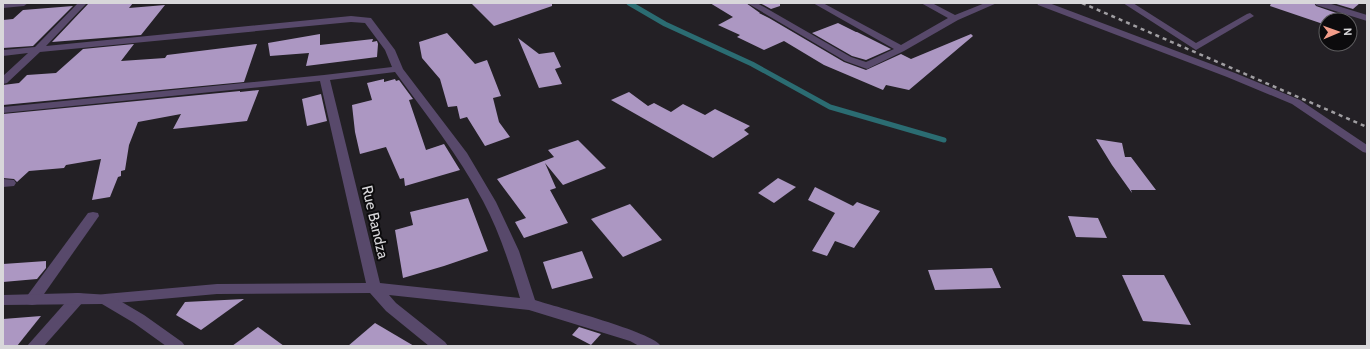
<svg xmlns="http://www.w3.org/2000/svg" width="1370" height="349" font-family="Cabin,sans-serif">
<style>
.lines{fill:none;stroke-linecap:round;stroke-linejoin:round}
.stream{stroke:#2b6c72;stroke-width:5}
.building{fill:#ac97c2}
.minor{fill:#58496b;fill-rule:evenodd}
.tertiary{fill:#58496b;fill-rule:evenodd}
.rail{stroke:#a09ea2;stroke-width:2.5;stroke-dasharray:4 4;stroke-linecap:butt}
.labels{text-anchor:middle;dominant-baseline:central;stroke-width:4;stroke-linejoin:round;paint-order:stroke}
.street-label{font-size:15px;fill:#d8d7da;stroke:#0c0b0d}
</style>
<rect width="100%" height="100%" fill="#232025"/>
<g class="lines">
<polyline class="stream" points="629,3 665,24 752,64 830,107 944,140"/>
</g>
<g class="building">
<polygon points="104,3 133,3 129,8 165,5 141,35 52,42 88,4"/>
<polygon points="471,3 552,3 552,6 494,26"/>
<polygon points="710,3 746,3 760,13 759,13 769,18 844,62 866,70 901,54 911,59 971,34 973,36 909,90 886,85 883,90 824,65 784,41 764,50 737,37 740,35 718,25 733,17"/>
<polygon points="760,3 780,3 780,6 771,9"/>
<polygon points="1271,3 1314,3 1316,6 1345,16 1339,20 1326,20 1326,25 1270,6"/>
<polygon points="1333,3 1360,3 1353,9"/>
<polygon points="73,6 33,46 3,48 3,20 13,19 23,10"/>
<polygon points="838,23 856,32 857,32 891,49 866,60 852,56 812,33"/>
<polygon points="447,33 475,64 487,60 501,96 493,98 499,122 510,137 485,146 467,117 460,119 457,106 448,107 440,79 422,58 419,42"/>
<polygon points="320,34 320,45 373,39 372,42 377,41 378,44 377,57 306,66 309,53 270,56 268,43"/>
<polygon points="518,38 539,54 554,52 561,67 555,69 562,84 539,88"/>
<polygon points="134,44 121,61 165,58 167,55 257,44 244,82 3,105 3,85 19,83 27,75 56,73 83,49"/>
<polygon points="384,79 384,82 395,79 396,81 399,80 413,99 409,100 426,150 444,144 460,170 405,186 404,178 400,179 386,147 360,154 355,132 352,105 372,100 367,83"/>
<polygon points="259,90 247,121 173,129 181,114 138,122 129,145 125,170 121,171 121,176 118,177 110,197 92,200 101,159 66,165 64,168 29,171 17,182 14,179 3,178 3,114 240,91 240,92"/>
<polygon points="629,92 648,106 654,103 671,112 683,104 705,115 715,109 750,126 744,130 749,134 713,158 611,100"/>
<polygon points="321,94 327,121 307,126 302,99"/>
<polygon points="1096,139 1122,143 1125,157 1131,157 1156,190 1131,190 1132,193 1112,165"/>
<polygon points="578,140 606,168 563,185 545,163 556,188 550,190 568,223 524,238 515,222 526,218 497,179 554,157 548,150"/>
<polygon points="778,178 796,187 774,203 758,193"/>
<polygon points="815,187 853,206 857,202 880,211 854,248 835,241 827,256 812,251 835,213 808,200"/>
<polygon points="468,198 488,251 444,266 403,278 395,230 413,225 410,212"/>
<polygon points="630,204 662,240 623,257 591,219"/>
<polygon points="1068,216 1098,218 1107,238 1076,237"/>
<polygon points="582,251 593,278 552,289 543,262"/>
<polygon points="46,261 46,268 37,279 3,282 3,264"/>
<polygon points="992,268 1001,288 935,290 928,270"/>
<polygon points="1122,275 1164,275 1191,325 1143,321"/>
<polygon points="244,299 201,330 176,315 185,302"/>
<polygon points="41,316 17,346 3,346 3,319"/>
<polygon points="375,323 414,346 348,346"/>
<polygon points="258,327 284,346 232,346"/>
<polygon points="579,327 601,334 591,345 572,335"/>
</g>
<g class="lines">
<g class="minor">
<polygon points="3,3 28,3 24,6 3,8"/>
<path d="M78 3H87L46 46 351 16 371 18 395 50 403 69 467 153 496 202 519 251 535 300C556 307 653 332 661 346H639L630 341 529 310 389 295 396 303 445 342 448 346H429L386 311 370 293 217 294 105 304 100 303 98 299 100 295 105 294 217 284 366 283 320 81 3 113V107L324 75 392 67 385 50 365 23 351 22 40 52 7 83 3 84V76L28 53 3 56V50L35 47ZM395 72C426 114 458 155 483 201 499 231 510 265 520 298L380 283 330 80Z"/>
<polygon points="747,3 757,3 851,57 866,62 894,49 813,3 823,3 901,45 948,18 921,3 932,3 955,15 985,3 997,3 958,20 904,51 867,69 845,61"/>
<polygon points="1037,3 1049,3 1235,73 1300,100 1367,145 1367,153 1363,152 1292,104 1227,77 1038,5"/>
<polygon points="1123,3 1133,3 1196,43 1247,14 1250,13 1254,16 1196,50"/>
<polygon points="1315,3 1328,3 1367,15 1367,21 1316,5"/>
<polygon points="3,179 14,180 16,183 14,186 3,187"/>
<polygon points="93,212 98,213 99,216 37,304 32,305 27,304 25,300 27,296 88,213"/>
<polygon points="78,293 83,294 85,298 83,302 44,346 27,346 73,294"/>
</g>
<polygon class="tertiary" points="78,293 110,295 144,315 182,342 185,346 166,346 134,323 102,304 3,305 3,295"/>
<polyline class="rail" points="1082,3 1367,127"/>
</g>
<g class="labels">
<g class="street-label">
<text transform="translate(375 222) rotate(77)">Rue Bandza</text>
</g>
</g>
<rect width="1370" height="349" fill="none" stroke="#d8d7da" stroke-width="8"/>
<g transform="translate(1338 32) rotate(88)"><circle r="19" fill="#0c0b0d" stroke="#5e5d5f"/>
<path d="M0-3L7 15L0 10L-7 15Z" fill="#f49d8a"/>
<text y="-6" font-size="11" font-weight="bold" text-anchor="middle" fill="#d8d7da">N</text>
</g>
</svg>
